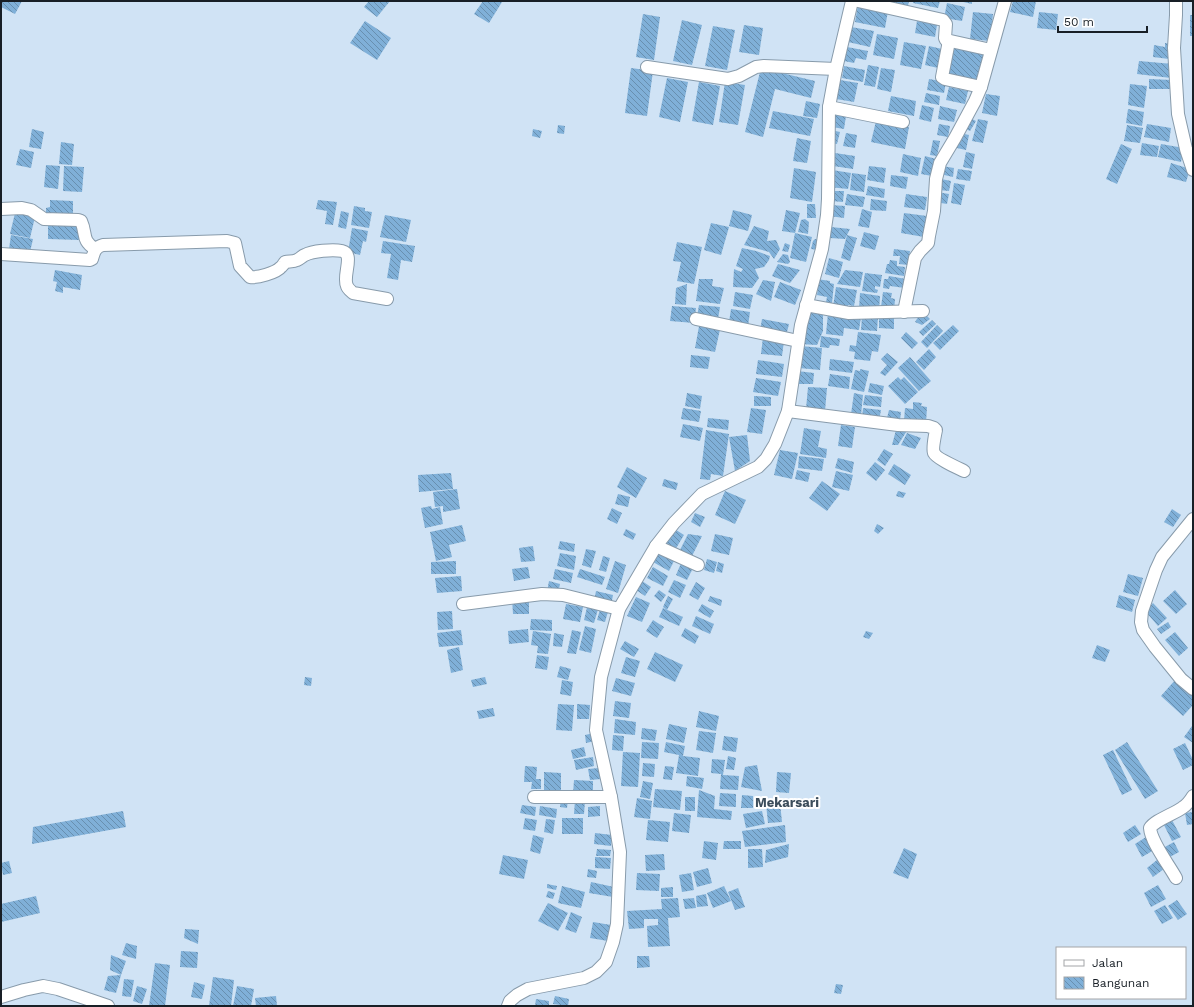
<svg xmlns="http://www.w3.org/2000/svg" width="1194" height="1007" font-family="'Work Sans',sans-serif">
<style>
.building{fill:url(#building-back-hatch)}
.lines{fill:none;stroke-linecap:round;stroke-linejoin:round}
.street-casing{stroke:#889bab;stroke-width:14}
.street{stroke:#fff;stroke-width:12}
.labels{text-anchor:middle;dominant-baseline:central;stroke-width:4;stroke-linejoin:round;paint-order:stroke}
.quarter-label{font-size:13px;font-weight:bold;fill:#3c4d5b;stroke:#fff}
</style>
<defs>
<pattern id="building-back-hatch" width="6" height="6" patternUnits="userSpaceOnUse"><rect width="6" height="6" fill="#80b0d8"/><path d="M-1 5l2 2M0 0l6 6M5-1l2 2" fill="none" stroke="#688faf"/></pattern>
</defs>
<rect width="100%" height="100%" fill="#d0e3f5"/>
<g class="building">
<polygon points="2,1 22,1 15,14 1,7"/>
<polygon points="369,1 390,1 377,17 364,7"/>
<polygon points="483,1 502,2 489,23 474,14"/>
<polygon points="888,1 909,1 908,6"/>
<polygon points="913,1 940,1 938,8 913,3"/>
<polygon points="959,1 972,1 972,4"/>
<polygon points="1013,1 1036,1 1033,17 1010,12"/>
<polygon points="947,3 965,7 962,21 944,18"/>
<polygon points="858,5 888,11 885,28 855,22"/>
<polygon points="973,12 993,14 990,41 970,39"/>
<polygon points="1039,12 1058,14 1056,30 1037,28"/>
<polygon points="643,14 660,17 654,60 636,57"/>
<rect x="1190" y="15" width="3" height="21"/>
<polygon points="682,20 702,25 692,65 673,61"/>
<polygon points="365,21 391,38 377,60 350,43"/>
<polygon points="917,21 937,25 935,37 915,33"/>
<polygon points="744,25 763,28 759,55 739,52"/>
<polygon points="713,26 735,30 727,70 705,66"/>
<polygon points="851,27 874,31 870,47 848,42"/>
<polygon points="877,34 898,38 894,59 873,55"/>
<polygon points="904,42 926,46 921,69 900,65"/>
<polygon points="1165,43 1171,44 1169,59 1153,57 1154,45 1165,47"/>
<polygon points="929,46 942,49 938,68 925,65"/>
<polygon points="952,46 984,52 979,80 947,75"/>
<polygon points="847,47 868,51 866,60 856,58 854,63 844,61"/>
<polygon points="1139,61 1173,64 1171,78 1137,74"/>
<polygon points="868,65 879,67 875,87 864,85"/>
<polygon points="844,66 865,70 863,82 842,78"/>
<polygon points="631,68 653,71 647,116 625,113"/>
<polygon points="761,68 815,81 811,98 775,89 763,137 745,132"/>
<polygon points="881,68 895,70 891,92 877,89"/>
<polygon points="667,78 688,82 680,122 659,117"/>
<polygon points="929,79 946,82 944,93 927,90"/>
<polygon points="1149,79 1172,80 1172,89 1149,89"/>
<polygon points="840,80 858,83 854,102 836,99"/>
<polygon points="699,82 720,86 713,125 692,121"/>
<polygon points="725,82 745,85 738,125 719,122"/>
<polygon points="1130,84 1147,86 1144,108 1128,105"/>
<polygon points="949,87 968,91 965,104 946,100"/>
<polygon points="926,93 940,96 939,105 924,102"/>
<polygon points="986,94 1000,96 997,116 982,113"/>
<polygon points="891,96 916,101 914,116 888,111"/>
<polygon points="806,101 820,104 817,118 803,116"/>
<polygon points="922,105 934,108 931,122 919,119"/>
<polygon points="940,106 957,110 954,122 938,119"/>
<polygon points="1128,109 1144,112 1142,126 1126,123"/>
<polygon points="773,111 814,119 810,136 769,128"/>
<polygon points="835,114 846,116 844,129 832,127"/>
<polygon points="968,117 976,121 970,131 962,127"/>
<polygon points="978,119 988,121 983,143 972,141"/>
<polygon points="876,121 909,127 905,149 871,142"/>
<polygon points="939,124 950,126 948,137 937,135"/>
<polygon points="1147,124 1171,128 1169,142 1144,137"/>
<polygon points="558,125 565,126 564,134 557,133"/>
<polygon points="1127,125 1143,128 1140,143 1124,141"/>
<polygon points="32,129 44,132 41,149 29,147"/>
<polygon points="533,129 542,131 540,138 532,136"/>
<polygon points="831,130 840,132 837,144 828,143"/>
<polygon points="846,133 857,135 855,148 843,146"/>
<polygon points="960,133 969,135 966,150 957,148"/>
<polygon points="797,138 811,141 807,163 793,161"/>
<polygon points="933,140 940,141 937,156 930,155"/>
<polygon points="61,142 74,144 72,165 59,164"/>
<polygon points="1142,143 1159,146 1157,157 1140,155"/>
<polygon points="1121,144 1132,149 1117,184 1106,179"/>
<polygon points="1161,144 1184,148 1181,162 1158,157"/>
<polygon points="20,149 34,152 31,168 16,165"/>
<polygon points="966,152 975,154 972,169 963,167"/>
<polygon points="835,153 855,156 853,169 833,166"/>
<polygon points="903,154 921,158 918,176 900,172"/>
<polygon points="925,156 936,159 932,176 921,174"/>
<polygon points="1171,163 1190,169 1186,182 1167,177"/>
<polygon points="46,165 60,166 58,189 44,187"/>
<polygon points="64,166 84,167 82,192 63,191"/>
<polygon points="869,166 886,168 884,183 867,180"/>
<polygon points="942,166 954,168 953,177 940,174"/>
<polygon points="794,168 816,172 812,202 790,198"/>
<polygon points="958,169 972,171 970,181 956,179"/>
<polygon points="832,170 851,173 848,189 829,187"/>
<polygon points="852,173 866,175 864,192 850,190"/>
<polygon points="891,175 908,177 906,189 890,186"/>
<polygon points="941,179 951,181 949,191 939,190"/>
<polygon points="954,183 965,185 961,205 951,203"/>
<polygon points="868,186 885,189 884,198 866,195"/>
<polygon points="832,191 844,191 843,202 831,201"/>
<polygon points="937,192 949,194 947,204 935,202"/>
<polygon points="847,194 865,197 863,207 845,205"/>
<polygon points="906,194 927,197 925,210 904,207"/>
<polygon points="871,199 887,201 886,211 870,210"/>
<polygon points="50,200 73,201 73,217 46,217 46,208 50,207"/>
<polygon points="318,200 337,202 333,225 325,224 327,211 316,209"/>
<polygon points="807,204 815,204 816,218 807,218"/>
<polygon points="831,205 845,206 844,218 829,216"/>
<polygon points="354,206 365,208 365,211 372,212 369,228 351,225"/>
<polygon points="862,209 872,212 869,228 858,226"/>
<polygon points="733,210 752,215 748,231 729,226"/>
<polygon points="786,210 800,213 795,233 812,237 806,262 790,258 795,233 782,231"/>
<polygon points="341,211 349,213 346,229 338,227"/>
<polygon points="15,213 35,217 30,238 10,234"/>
<polygon points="904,213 927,216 924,237 901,233"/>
<polygon points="385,215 411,220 406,242 380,237"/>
<polygon points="805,219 809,222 808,234 798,232 801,220"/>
<polygon points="48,221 80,222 79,240 48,239"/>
<polygon points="711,223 729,227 721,255 704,250"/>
<polygon points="754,226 769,231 767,241 776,240 780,249 774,259 769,252 744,245"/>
<polygon points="831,227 850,229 845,239 830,238"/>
<polygon points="352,228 368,231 366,242 363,241 360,255 348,252"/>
<polygon points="864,232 879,236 875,250 860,246"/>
<polygon points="11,235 33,239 30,252 9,249"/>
<polygon points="847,235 857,238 850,261 841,258"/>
<polygon points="815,239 821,240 818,250 811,249 813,241"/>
<polygon points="383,241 415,246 412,262 401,260 398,280 387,278 391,254 381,253"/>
<polygon points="677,242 702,247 694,284 677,281 681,262 673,261"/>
<polygon points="785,243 790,245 788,252 782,251"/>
<polygon points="742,248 756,251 770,256 769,260 764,267 755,269 759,278 752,288 733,287 734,269 741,272 743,269 736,266"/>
<polygon points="894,249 910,251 908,265 899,264 900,256 893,256"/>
<polygon points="783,254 788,255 790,262 788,264 777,262"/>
<polygon points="829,258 843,262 839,278 825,274"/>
<polygon points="890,260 897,261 897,266 905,267 904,276 885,273 887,264 889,264"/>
<polygon points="778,264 800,270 790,283 772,276"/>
<polygon points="55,270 82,275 80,290 63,287 63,293 55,291 57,282 53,281"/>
<polygon points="845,270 863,272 860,287 837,284"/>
<polygon points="865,273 882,275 880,287 875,286 875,289 878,290 877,293 862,291"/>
<polygon points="889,276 906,279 905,288 890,286 889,289 883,288 884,279 888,279"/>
<polygon points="699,279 713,279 712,286 724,288 720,304 696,301"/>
<polygon points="817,279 830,281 830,283 834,284 832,303 826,302 827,297 817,295 818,288 816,288"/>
<polygon points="763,280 775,282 771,301 756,294"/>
<polygon points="780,282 801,290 795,305 774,297"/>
<polygon points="687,284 686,305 675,304 676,288"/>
<polygon points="836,287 857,290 854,306 848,305 848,310 833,307"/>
<polygon points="735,292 753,295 750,309 733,306"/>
<polygon points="883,292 892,293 891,298 895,299 894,311 881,307"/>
<polygon points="860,293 880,296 879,311 859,309"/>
<polygon points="699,305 720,307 718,319 697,317"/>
<polygon points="672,306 696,308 694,323 670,321"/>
<polygon points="731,309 750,312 748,326 729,322"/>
<polygon points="808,311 823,313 823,331 817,345 800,344"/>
<polygon points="828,313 861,317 859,330 844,328 843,336 826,334"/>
<polygon points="920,314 927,316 930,319 922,325 915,322"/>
<polygon points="879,316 894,317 894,329 879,328"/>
<polygon points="862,317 878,317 877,331 861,330"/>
<polygon points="762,319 789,324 786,336 760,331"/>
<polygon points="932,320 936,324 923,336 919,332"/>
<polygon points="700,321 721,325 715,352 695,348"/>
<polygon points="937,325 943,331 927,348 921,342"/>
<polygon points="953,325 959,331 940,350 933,343"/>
<polygon points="858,332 881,335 878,352 872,351 870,361 854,359 855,352 849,351 850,345 856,346"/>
<polygon points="906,332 918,343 912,349 901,338"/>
<polygon points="821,336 840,339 839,346 830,345 829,348 820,347"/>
<polygon points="763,337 784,341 782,356 761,354"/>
<polygon points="801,346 822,348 820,370 799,368"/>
<polygon points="929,349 936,357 924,370 916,362"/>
<polygon points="887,353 898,362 885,376 880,373 887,365 881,359"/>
<polygon points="691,355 710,357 708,369 690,367"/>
<polygon points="910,357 931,381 919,391 898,368"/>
<polygon points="830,359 854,362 852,373 829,370"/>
<polygon points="758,360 784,364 782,377 756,374"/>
<polygon points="860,369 869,371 864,392 851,389 855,370 860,371"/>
<polygon points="797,371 814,373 813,384 795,384"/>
<polygon points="830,374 850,377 849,389 828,386"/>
<polygon points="898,377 901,380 904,377 918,392 905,404 888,386"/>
<polygon points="756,378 781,382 778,396 753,392"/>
<polygon points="870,383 884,386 882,395 868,392"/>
<polygon points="808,387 827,388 825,411 806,409"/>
<polygon points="687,393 702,396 700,409 685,406"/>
<polygon points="854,393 863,395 861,415 851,414"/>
<polygon points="865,395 882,397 881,407 863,405"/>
<polygon points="754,396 771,397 771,406 754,406"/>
<polygon points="913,402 922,403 921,406 927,407 926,423 904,421 905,408 913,409"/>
<polygon points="683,408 701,411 699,422 681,419"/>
<polygon points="751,408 766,410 762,434 747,432"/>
<polygon points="863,408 881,410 879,421 862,419"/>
<polygon points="889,410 901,412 900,420 887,418"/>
<polygon points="708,418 729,420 728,430 707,427"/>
<polygon points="683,424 703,428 700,441 680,437"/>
<polygon points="841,425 855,427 852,448 838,446"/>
<polygon points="804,428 821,431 818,447 827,449 826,458 800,454"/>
<polygon points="908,429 898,445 892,445 896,430"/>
<polygon points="706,430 729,434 723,476 711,474 710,480 700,479"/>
<polygon points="907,433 921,438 915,449 901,445"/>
<polygon points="747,435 750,461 735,471 729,437"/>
<polygon points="884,449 893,454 885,466 877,460"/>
<polygon points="780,450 798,453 792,479 774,475"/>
<polygon points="799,456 824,459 822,471 798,468"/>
<polygon points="838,458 854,462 852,473 835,468"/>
<polygon points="875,462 885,470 876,481 866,473"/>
<polygon points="894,464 911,475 905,485 888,474"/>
<polygon points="627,467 647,478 636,498 617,487"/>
<polygon points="797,470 810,473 808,482 795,479"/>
<polygon points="836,471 853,475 849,491 832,487"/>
<polygon points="451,473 453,489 419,492 418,475"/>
<polygon points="664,479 678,483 676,490 662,486"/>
<polygon points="822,481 840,494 827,511 809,498"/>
<polygon points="457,489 460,509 443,512 443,506 435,507 433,492"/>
<polygon points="725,491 746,500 735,524 715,515"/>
<polygon points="898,491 906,493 903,498 896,496"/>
<polygon points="618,494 630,497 628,507 615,504"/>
<polygon points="431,506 432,509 440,507 443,524 425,528 421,508"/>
<polygon points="612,508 622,513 617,524 607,519"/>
<polygon points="1172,509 1181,515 1173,527 1164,522"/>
<polygon points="695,513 705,517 700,527 691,522"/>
<polygon points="877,524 884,528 878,534 874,531"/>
<polygon points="462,525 466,541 449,545 452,557 436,561 430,532"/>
<polygon points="673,528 684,535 675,550 664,543"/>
<polygon points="626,529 636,534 633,540 623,535"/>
<polygon points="688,534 702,536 691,558 679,552"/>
<polygon points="715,534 733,538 729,555 711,551"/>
<polygon points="560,541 575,544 574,552 558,549"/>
<polygon points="533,546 535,561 521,562 519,548"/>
<polygon points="586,549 596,551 591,568 582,565"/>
<polygon points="660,551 675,559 669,571 653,562"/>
<polygon points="560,553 576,556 574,570 557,566"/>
<polygon points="603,556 610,558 606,572 599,570"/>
<polygon points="707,559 717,562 714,573 704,570"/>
<polygon points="456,561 456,574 431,574 431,562"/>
<polygon points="615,561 626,565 618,593 606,589"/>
<polygon points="682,561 694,566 687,580 676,575"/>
<polygon points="718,562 724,564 722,573 716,571"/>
<polygon points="528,567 530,578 514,581 512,569"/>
<polygon points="653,567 668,576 663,586 647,578"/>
<polygon points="555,569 573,573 571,583 553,579"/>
<polygon points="580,569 605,577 602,585 577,577"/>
<polygon points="1128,574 1143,578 1138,596 1123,592"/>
<polygon points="461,576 462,591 437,593 435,578"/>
<polygon points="674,580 686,585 680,598 668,592"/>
<polygon points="549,581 560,584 558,594 547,592"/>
<polygon points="642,581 651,587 645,596 636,590"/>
<polygon points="696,582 705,588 698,600 689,595"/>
<polygon points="659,590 666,595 661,602 654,596"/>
<polygon points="1175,590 1187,604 1176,614 1163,601"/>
<polygon points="596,591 613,595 611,606 594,602"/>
<polygon points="1119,595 1135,600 1132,612 1116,607"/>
<polygon points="668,596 673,599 667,610 663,607"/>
<polygon points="710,596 722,600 721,606 708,601"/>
<polygon points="636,597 650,603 642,622 627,616"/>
<polygon points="512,598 529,598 529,614 513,614"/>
<polygon points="588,603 599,606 594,623 584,620"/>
<polygon points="1153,603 1167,618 1158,626 1145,611"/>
<polygon points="566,604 583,607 580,622 563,619"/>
<polygon points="702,604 714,611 710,618 698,611"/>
<polygon points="601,606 609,608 605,622 597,620"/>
<polygon points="663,608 683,617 679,626 659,617"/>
<polygon points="452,611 453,629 438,630 437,612"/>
<polygon points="696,616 714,624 710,634 692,626"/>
<polygon points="531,619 552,620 552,631 530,630"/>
<polygon points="653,620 664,627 657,638 646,631"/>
<polygon points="1168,622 1171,627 1161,634 1157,629"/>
<polygon points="585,626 596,629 591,653 579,650"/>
<polygon points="685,628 699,636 695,644 681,636"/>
<polygon points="528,629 529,642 509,644 508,631"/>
<polygon points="461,630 463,645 439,647 437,633"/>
<polygon points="572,630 581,632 576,654 567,653"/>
<polygon points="533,631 551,634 548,654 537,653 538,646 531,645"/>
<polygon points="866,631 873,633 869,639 863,637"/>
<polygon points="1175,632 1188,648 1179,656 1165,640"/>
<polygon points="554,633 564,635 562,647 553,646"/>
<polygon points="625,641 639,649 634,657 620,649"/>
<polygon points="1097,645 1110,650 1105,662 1092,658"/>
<polygon points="459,647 463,670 451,673 447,650"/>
<polygon points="655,652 683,665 675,682 647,669"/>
<polygon points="537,655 549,657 547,670 535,668"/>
<polygon points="626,657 640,661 635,677 621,673"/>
<polygon points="560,666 571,669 568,680 557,677"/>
<polygon points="305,677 312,678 311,686 304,685"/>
<polygon points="485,677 487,684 473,687 471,680"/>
<polygon points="616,678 635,683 631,696 612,691"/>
<polygon points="1176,679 1193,694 1193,705 1183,716 1161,696"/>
<polygon points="562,680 573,682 571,696 560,694"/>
<polygon points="615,701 631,703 629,718 613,716"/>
<polygon points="558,704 574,705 572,731 556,730"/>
<polygon points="577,704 590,705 589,719 577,719"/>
<polygon points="493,708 495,716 479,719 477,711"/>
<polygon points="699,711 719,716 716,731 696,727"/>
<polygon points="615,719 636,722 635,735 614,733"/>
<polygon points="669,724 687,728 684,743 666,739"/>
<polygon points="1192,726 1193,727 1193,743 1184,737"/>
<polygon points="642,728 657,730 655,741 641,739"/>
<polygon points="699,731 716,733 713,753 696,750"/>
<polygon points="594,733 595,741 586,743 585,735"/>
<polygon points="613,735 624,736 623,751 612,750"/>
<polygon points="724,736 738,738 736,752 722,750"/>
<polygon points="642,742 659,743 658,759 641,758"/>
<polygon points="666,742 685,746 683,756 700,758 698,776 676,773 679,755 664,752"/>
<polygon points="1127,742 1158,791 1145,799 1115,750"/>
<polygon points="1185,743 1193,760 1193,765 1183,770 1173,749"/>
<polygon points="584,747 586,756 573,759 571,750"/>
<polygon points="1113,750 1132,790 1122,795 1103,755"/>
<polygon points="623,752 640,753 638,787 621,786"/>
<polygon points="728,756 736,758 734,770 726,769"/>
<polygon points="593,757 594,766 576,770 574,760"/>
<polygon points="712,759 725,760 723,775 739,776 738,790 720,789 721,774 711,773"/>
<polygon points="643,763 655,764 654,777 642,776"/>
<polygon points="757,765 762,791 741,787 745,767"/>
<polygon points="525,766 537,767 536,779 541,779 541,789 531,789 532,782 524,782"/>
<polygon points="665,766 674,767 672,780 663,779"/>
<polygon points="599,768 601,779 590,780 588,769"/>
<polygon points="544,772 561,773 561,790 544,790"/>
<polygon points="777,772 791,773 789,793 776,792"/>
<polygon points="687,776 704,778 702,789 686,786"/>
<polygon points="574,780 593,781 593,794 573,794"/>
<polygon points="643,781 653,783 650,799 640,797"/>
<polygon points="655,789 682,791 680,810 653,807"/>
<polygon points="699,790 715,796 714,809 732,811 731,820 697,817"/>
<polygon points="720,793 736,794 736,807 719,806"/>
<polygon points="742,795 753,796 753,808 741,808"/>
<rect x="685" y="797" width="10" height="14"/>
<polygon points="561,798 568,799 567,808 560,807"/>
<polygon points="637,798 652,801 650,819 634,817"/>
<polygon points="575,800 585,801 584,814 574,814"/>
<polygon points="780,803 782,822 768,823 766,804"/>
<polygon points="522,805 536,807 535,816 520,813"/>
<polygon points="540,806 557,809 556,818 539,815"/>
<polygon points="600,806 600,816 588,817 588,807"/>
<polygon points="123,811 126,827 32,844 33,827"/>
<polygon points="762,811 765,824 746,828 743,814"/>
<polygon points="1193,812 1193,824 1187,825 1185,813"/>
<polygon points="674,813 691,815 689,833 672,831"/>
<polygon points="525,818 537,820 535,831 523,829"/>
<rect x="562" y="818" width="21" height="16"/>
<polygon points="546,819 555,820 553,834 544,832"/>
<polygon points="648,820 670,822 668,842 646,840"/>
<polygon points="1172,820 1181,837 1172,841 1164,825"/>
<polygon points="785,825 786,842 745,847 742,831"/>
<polygon points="1135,825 1141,834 1128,842 1123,833"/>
<polygon points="595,833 612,835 611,846 594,844"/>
<polygon points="533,835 544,838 540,854 530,851"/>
<polygon points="1146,837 1154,850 1142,857 1135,844"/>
<polygon points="704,841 718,843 716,860 702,858"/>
<polygon points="724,841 741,841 741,849 723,849"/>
<polygon points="1174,842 1179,852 1168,858 1163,848"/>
<polygon points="789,844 788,857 765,863 766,850"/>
<polygon points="904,848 917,854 908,879 893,873"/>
<polygon points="597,849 611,850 610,856 596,856"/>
<polygon points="748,849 762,849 763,867 748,868"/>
<polygon points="664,854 665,870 646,871 645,855"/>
<polygon points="503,855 528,860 524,879 499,874"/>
<polygon points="595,857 611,858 610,869 595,868"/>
<polygon points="1157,860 1164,869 1153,877 1147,868"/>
<polygon points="9,861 12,873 3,875 1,863"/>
<polygon points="708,868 712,883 697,887 693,872"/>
<polygon points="588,869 597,871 596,878 587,877"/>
<polygon points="637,873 660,874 659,891 636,890"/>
<polygon points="691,873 694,890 682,892 679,875"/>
<polygon points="591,882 614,887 613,897 589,893"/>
<polygon points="547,884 557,886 556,890 547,888"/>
<polygon points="1158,885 1166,899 1151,907 1144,893"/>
<polygon points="562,886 585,892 581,908 558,903"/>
<polygon points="724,886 731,901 713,908 707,893"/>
<polygon points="673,887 673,897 661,897 661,888"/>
<polygon points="738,888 745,907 735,910 728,892"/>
<polygon points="548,891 555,893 553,899 546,897"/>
<polygon points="706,894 708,906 697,907 696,896"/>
<polygon points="36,896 40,913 1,922 1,904"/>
<polygon points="678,898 680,917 668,918 670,946 648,947 647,926 658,925 658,919 644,919 644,928 629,929 627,911 662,909 661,899"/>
<polygon points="694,898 696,908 685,909 683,899"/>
<polygon points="1177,900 1187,914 1178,920 1168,906"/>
<polygon points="548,903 568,913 558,931 538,921"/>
<polygon points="1165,905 1173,918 1162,924 1154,911"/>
<polygon points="571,912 582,917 576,933 565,929"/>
<polygon points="593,922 611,925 608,941 590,938"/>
<polygon points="185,929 199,930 198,944 184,938"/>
<polygon points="126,943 137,946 136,959 122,955"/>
<polygon points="181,951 198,952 197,968 180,967"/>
<polygon points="111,955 126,961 121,975 110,970"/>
<polygon points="637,956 649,956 650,967 637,968"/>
<polygon points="155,963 170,965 165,1006 149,1006"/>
<polygon points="121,975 116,993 104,990 108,976"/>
<polygon points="213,977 234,980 231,1006 209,1006"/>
<polygon points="124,979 134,980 131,997 122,996"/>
<polygon points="194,982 205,985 202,999 191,997"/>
<polygon points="836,984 843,985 841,994 834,993"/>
<polygon points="137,986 147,989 142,1004 133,1001"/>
<polygon points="237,986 254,989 251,1006 233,1006"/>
<polygon points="276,996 277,1006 256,1006 255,998"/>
<polygon points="555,996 569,999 568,1006 553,1004"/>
<polygon points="536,999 549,1001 549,1006 535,1006"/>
</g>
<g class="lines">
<defs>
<g id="street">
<polyline points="858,1 943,20 946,24 945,38 946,40 991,50"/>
<polyline points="1176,1 1176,15 1174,48 1178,114 1186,149 1193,170"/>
<polyline points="949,41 942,77 945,79 981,87"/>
<polyline points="647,67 728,79 739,76 756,67 764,66 836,69"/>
<polyline points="829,107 903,122"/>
<path d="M1 209 22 208 31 210 44 219 78 220 81 221C87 234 81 240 95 249"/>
<path d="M1 254 90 260 92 259C94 252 95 247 103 245L227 241 235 243 240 266 250 277C257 278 276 273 281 267 282 267 285 262 285 262 289 261 293 262 297 260 300 259 302 256 305 255 312 251 333 249 342 251 355 254 342 276 347 286 348 289 351 291 353 293L387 299"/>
<polyline points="806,305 849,313 923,311"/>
<polyline points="904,312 915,258 920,251 928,243 929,236 934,211 936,179 940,163 955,138 975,101 981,87 1005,1"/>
<polyline points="696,319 798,341"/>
<path d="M788 411 898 425 928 426 934 428 936 430C935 435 932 449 934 453 936 458 958 468 964 471"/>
<polyline points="1193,519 1162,557 1156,570 1142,611 1141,622 1143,630 1155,647 1181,679 1193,689"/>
<polyline points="656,546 698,565"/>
<polyline points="463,604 542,594 563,595 619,609"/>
<polyline points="534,797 611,797"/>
<path d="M1176 878C1169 865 1151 842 1150 828 1155 820 1174 814 1182 808 1187 805 1190 801 1193 796"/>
<polyline points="1,997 24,990 43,986 58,989 108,1006"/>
<polyline points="508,1006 510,1001 517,995 528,989 584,978 596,972 606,962 613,942 617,924 620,852 611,797 596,730 601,677 619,609 656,546 674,523 702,494 758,467 766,459 775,444 788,411 801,325 822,249 827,215 828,199 829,107 836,69 852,1"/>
</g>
</defs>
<use href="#street" class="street-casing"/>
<use href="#street" class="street"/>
</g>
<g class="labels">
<g class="quarter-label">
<text x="787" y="802">Mekarsari</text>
</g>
</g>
<rect width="1194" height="1007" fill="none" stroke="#181f26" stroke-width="4"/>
<rect x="1056" y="947" width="130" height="52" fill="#ffffff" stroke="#a3a5a8"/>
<rect x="1064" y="960" width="20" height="6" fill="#ffffff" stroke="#a3a5a8"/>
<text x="1092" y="967" font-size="12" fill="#181f26">Jalan</text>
<rect x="1064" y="977" width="20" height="12" fill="url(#building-back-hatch)" stroke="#a3a5a8"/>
<text x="1092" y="987" font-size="12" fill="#181f26">Bangunan</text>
<path d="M1058 26v6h89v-6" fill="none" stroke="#181f26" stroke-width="2"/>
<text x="1064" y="26" font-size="12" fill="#181f26" stroke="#ffffff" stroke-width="3" paint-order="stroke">50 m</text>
</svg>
